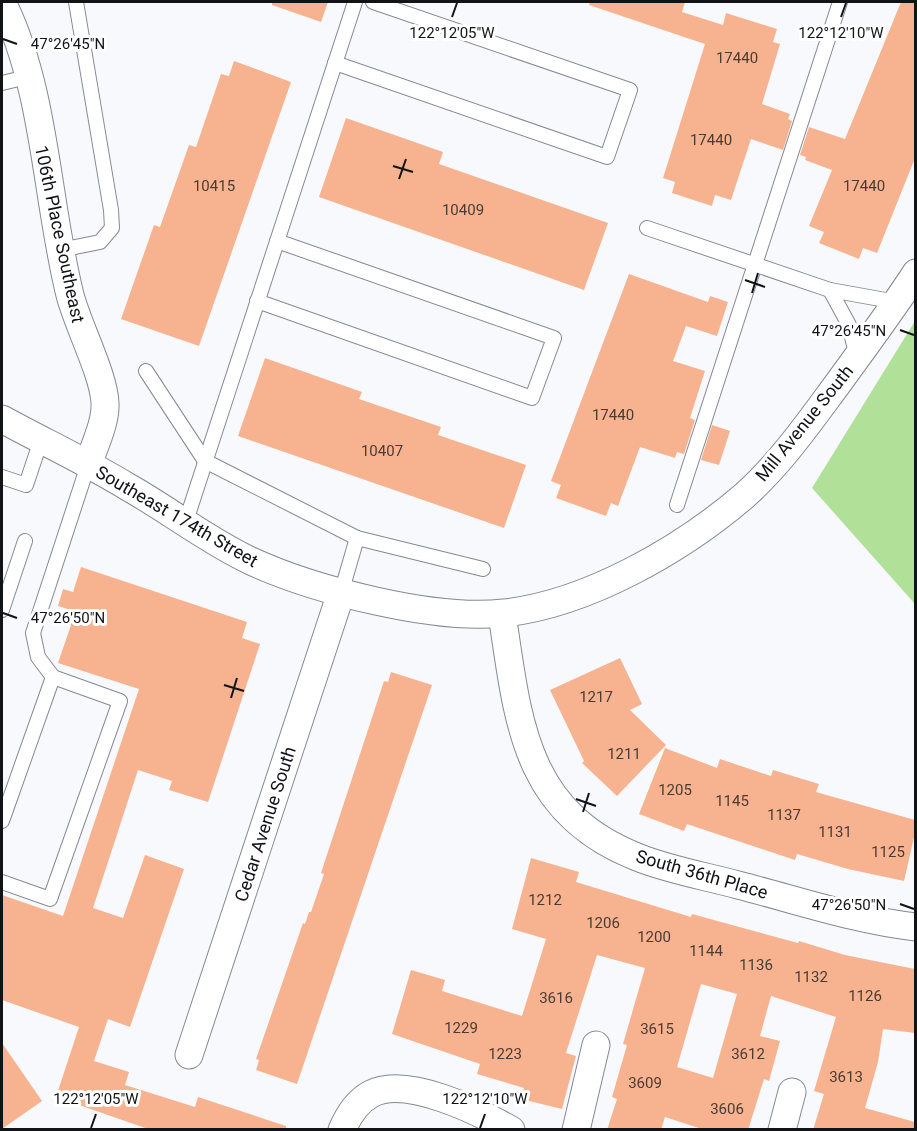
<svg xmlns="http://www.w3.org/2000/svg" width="917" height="1131" font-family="Roboto,sans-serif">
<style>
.green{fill:#b1e098}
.building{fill:#f7b38f;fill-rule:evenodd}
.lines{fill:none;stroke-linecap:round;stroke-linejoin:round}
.service-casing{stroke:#858994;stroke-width:16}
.minor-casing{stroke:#858994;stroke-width:29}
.service{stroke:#fff;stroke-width:14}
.minor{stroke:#fff;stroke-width:27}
.ticks{fill:none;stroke:#111317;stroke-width:2}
.labels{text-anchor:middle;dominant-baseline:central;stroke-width:6;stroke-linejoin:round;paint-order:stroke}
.number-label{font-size:15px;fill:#4a3b35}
.street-label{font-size:18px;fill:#111317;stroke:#fff}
.ticks-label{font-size:15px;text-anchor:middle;fill:#111317;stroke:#fff;stroke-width:6;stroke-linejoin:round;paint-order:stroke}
</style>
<rect width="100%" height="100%" fill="#f7f9fd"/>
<polygon class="green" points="915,321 915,604 812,488"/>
<g class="building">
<polygon points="272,2 328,2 321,22 272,5"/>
<polygon points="590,2 685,2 682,12 723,25 726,13 777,29 773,42 780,44 762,104 790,114 788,119 792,121 783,150 751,139 731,200 715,195 712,206 672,193 675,182 663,178 705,44 589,5"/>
<polygon points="901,2 915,2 915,158 877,253 863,248 859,259 819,243 824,232 809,226 832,170 805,160 806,157 800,155 809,127 845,139"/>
<polygon points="234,61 291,82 199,346 121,319 154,225 160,227 189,145 196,147 221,74 229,76"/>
<polygon points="346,118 443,152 439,164 608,223 584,290 319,197"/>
<polygon points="629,274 708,302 710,296 728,302 717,336 686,326 673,361 705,371 690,418 695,420 684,454 677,452 675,458 640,447 618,506 611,503 606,516 556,498 561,485 551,481"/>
<polygon points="265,358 362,392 359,399 441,427 438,435 526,465 504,528 238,436"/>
<polygon points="712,425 730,431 719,465 701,460"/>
<polygon points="81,567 247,622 242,638 260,644 208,802 169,790 172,781 138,770 93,908 123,918 145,855 184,869 130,1027 108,1019 94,1061 129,1072 125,1085 195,1107 198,1097 286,1126 286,1130 151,1130 56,1097 79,1027 2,1000 2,895 63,916 139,689 58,663 71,625 67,624 71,610 58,606 63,589 73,592"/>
<polygon points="620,658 642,704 630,710 666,745 617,796 582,763 584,761 550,690"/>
<polygon points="391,672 432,685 297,1084 256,1070 259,1060 256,1059 303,923 305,924 309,912 311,912 324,874 321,873 384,681 388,682"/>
<polygon points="665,748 717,768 720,759 771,776 773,770 819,784 816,792 915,820 915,833 904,881 848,869 797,854 795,860 687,824 684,831 639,814"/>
<path d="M531 858 579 872 576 882 691 917 692 914 798 943 799 941 845 955 915 969V1033L883 1029 878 1062 865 1108 915 1122V1130H813L824 1094 814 1091 836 1017 771 996 760 1036 780 1041 769 1081 764 1079 748 1130H705L665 1117 661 1130H607L617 1099 612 1097 627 1045 623 1044 645 968 597 955 566 1053 576 1056 562 1109 521 1099 524 1088 477 1074 480 1064 392 1034 411 970 445 980 442 991 522 1016 546 939 512 929ZM701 984 737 994 713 1078 677 1067Z"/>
<polygon points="2,1043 42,1101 2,1129"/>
</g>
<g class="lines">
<defs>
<g id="service">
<polyline points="335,63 607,157 630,90 373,2"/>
<polyline points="2,83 31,76"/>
<polyline points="647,228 830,290"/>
<polyline points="60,250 100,242 112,228 111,210 76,2"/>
<polyline points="257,301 532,398 554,338 277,241"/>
<polyline points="857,357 849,325 830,290 897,302"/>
<polyline points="146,371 205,461 357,538 483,569"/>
<polyline points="2,477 26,485 41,440"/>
<polyline points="677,505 840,2"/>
<polyline points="186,521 355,2"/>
<polyline points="341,593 357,538"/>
<polyline points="2,610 25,541"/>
<polyline points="53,677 38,657 33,633 88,465"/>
<polyline points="2,821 53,677 120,701 50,899 2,882"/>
</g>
<g id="minor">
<path d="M2 2C46 90 46 199 70 295 78 326 104 375 105 403 106 423 94 446 88 465"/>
<path d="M2 419C44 442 87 462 128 487 169 510 208 541 251 561 314 590 435 621 504 613 587 604 681 550 744 496 781 463 810 421 839 382 865 346 892 310 916 273"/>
<path d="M502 614C518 719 523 812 637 857 669 870 705 876 738 885 797 900 855 920 916 927"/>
<polyline points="189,1055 341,593"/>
<path d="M342 1130C348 1116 358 1101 371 1094 406 1075 480 1112 511 1130"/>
<polyline points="576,1130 596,1045"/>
<polyline points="782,1130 792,1092"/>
</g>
</defs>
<use href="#service" class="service-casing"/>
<use href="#minor" class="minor-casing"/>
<use href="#service" class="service"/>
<use href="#minor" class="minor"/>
</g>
<path class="ticks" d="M452 17 457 3M841 17 846 3M3 39 17 44M393 166 413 172M399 179 406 159M745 280 765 287M752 293 758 273M900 330 914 335M3 613 17 618M224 685 244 691M231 698 237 678M576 799 596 806M583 812 589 793M900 904 914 909M91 1128 96 1114M480 1128 485 1114"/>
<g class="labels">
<g class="number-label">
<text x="737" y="58">17440</text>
<text x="711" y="140">17440</text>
<text x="214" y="186">10415</text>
<text x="864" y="186">17440</text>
<text x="463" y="210">10409</text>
<text x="613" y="415">17440</text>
<text x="382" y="451">10407</text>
<text x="596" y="697">1217</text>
<text x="624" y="754">1211</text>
<text x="675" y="790">1205</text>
<text x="732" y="801">1145</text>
<text x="784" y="815">1137</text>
<text x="835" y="832">1131</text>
<text x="888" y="852">1125</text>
<text x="545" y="900">1212</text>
<text x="603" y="923">1206</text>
<text x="654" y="937">1200</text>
<text x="706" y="951">1144</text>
<text x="756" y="965">1136</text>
<text x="811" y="977">1132</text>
<text x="865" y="996">1126</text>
<text x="556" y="998">3616</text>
<text x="461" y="1028">1229</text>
<text x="657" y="1029">3615</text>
<text x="505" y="1054">1223</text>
<text x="748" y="1054">3612</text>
<text x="846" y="1077">3613</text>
<text x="645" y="1083">3609</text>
<text x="727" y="1109">3606</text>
</g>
<g class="street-label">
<text transform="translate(60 234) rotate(78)">106th Place Southeast</text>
<text transform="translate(804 423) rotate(-51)">Mill Avenue South</text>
<text transform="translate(177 516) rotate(30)">Southeast 174th Street</text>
<text transform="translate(265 824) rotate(-72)">Cedar Avenue South</text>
<text transform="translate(702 874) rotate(16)">South 36th Place</text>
</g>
</g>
<g class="ticks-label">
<text x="452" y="38">122°12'05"W</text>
<text x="841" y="38">122°12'10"W</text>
<text x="68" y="49">47°26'45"N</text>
<text x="849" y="336">47°26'45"N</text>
<text x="68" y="623">47°26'50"N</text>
<text x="849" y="910">47°26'50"N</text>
<text x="96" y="1104">122°12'05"W</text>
<text x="485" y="1104">122°12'10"W</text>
</g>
<rect width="917" height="1131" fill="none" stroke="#111317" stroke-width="6"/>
</svg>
